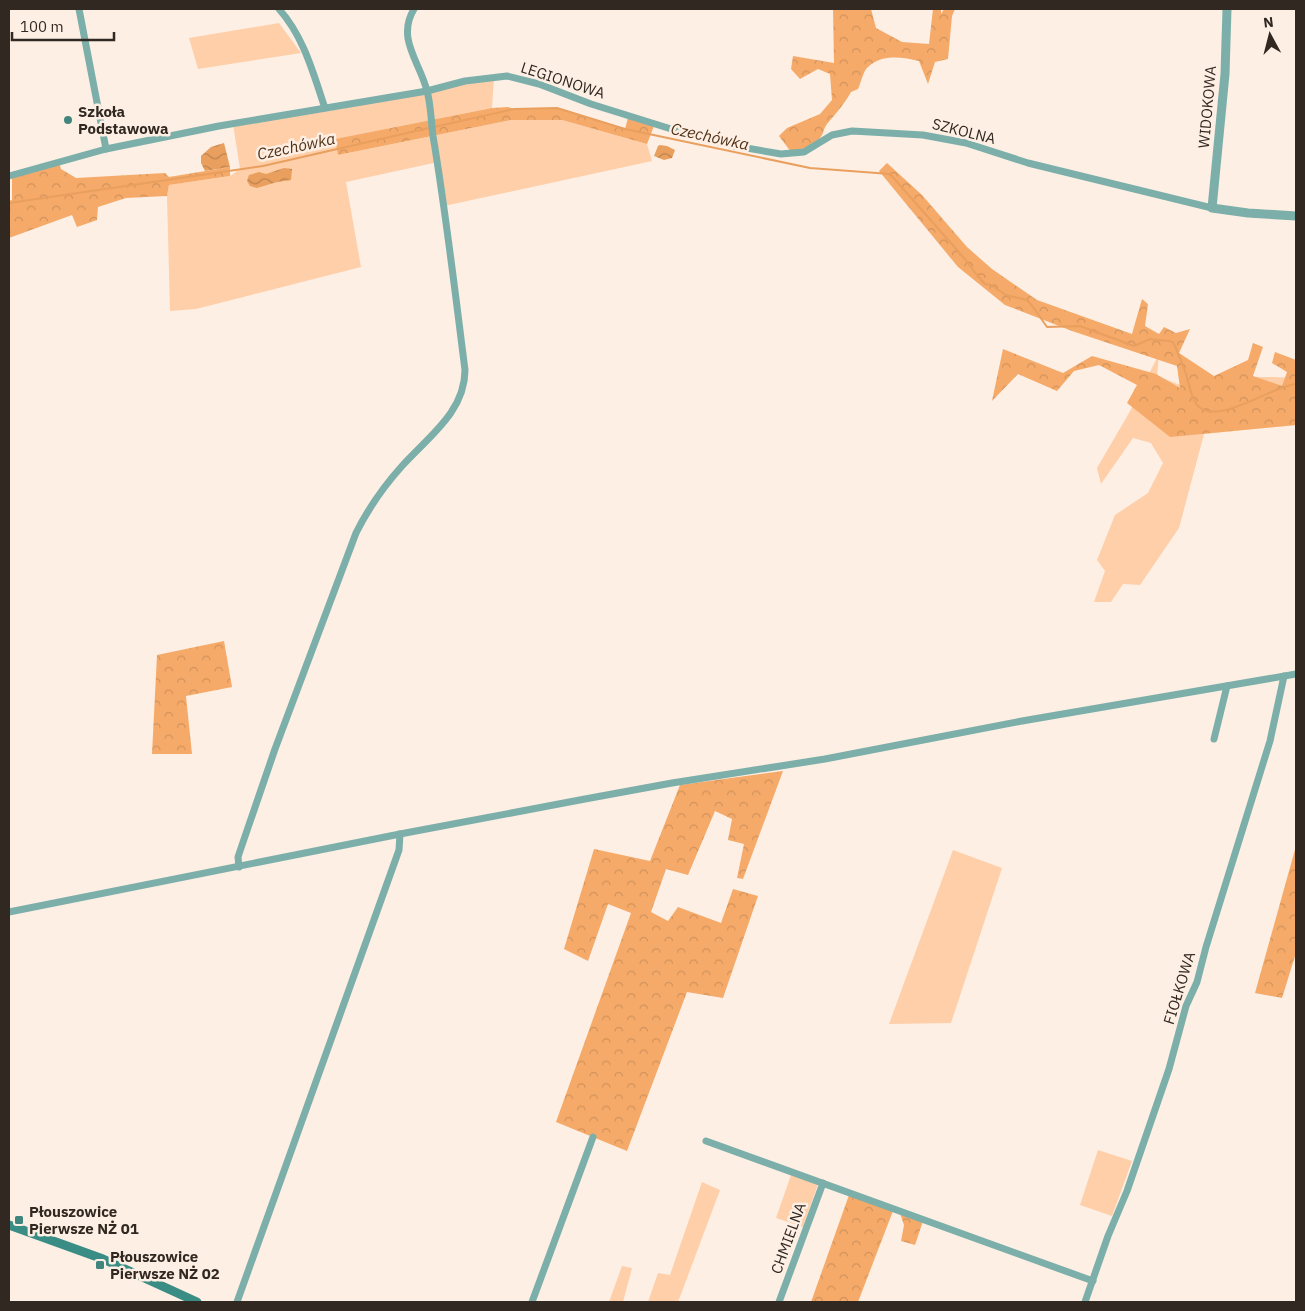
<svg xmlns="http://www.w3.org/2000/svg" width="1305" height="1311" font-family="'IBM Plex Sans',sans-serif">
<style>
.green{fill:#fecfa9}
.forest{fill:url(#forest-crowns)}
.water{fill:url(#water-waves)}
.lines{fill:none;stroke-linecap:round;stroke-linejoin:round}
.stream{stroke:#e99f5e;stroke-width:2}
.minor{stroke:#7cafa9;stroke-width:7}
.tertiary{stroke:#7cafa9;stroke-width:9}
.secondary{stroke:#398d85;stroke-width:9}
.poi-dot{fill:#40867f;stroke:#fdefe4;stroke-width:2}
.labels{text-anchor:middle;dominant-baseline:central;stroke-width:5;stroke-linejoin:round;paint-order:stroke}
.street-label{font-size:15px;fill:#312821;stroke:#fdefe4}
.poi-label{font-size:15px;font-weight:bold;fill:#312821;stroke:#fdefe4;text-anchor:start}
.water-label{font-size:16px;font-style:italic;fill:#523318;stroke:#fdefe4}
</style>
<defs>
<pattern id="forest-crowns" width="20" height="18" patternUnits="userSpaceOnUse" patternTransform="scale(1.25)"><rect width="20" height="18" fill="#f5aa69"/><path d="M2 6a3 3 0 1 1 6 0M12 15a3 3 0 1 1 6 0" fill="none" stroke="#d2925b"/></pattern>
<pattern id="water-waves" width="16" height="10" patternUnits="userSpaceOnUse" patternTransform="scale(1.25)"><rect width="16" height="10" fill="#e99f5e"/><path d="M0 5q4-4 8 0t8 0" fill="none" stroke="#bd824d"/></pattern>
</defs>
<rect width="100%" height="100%" fill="#fdefe4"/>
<g class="green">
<polygon points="279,23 301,53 198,69 189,38"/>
<polygon points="494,79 492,108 336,139 338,155 511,120 562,120 647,144 652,161 444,206 438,162 346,182 361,267 196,309 170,311 167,196 169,185 230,176 240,169 233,124 328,111 429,93 462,84"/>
<polygon points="1159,354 1157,376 1214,398 1216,377 1274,377 1296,378 1296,425 1204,434 1179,528 1140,585 1123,584 1111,602 1094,602 1105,571 1097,560 1115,515 1148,493 1163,463 1151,443 1133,438 1101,484 1097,468 1129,413"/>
<polygon points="953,850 1002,868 951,1023 889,1024"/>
<polygon points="1098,1150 1132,1161 1112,1216 1080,1205"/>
<polygon points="791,1175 818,1184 803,1227 776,1218"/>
<polygon points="702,1182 720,1190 678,1302 648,1302 658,1273 670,1275"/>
<polygon points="622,1266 632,1268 623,1302 609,1302"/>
</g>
<g class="forest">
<path d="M833 9H871L876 28 902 42 929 44 933 9H941V14L944 9H955L952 16 948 59 935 62 928 84 919 61C902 57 882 54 868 67 863 71 861 83 858 89L851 92C843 106 837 112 827 124 824 128 824 131 822 135 816 146 803 149 791 152L779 136 787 128 820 114 832 100 830 74 818 69 800 79 791 69 793 56 834 63Z"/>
<polygon points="508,107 514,109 557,108 625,129 628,118 654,126 647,144 562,120 511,120 338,155 335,139 492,108"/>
<polygon points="59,162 61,169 76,178 165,173 169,177 230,167 230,176 169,185 167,196 126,198 98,207 97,220 77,227 72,215 9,238 9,201 12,200 12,177"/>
<polygon points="887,163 922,195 967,247 992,269 1037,300 1132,334 1142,299 1148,304 1145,326 1159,334 1164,327 1176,333 1190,329 1179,353 1214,376 1248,360 1253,343 1263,347 1253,376 1282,386 1287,372 1272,363 1275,352 1296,360 1296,425 1170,437 1127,403 1137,385 1099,365 1074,371 1057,391 1018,374 992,401 1003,349 1063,373 1092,356 1156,374 1180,388 1177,366 1072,331 1005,305 958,267 879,171"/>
<polygon points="224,641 232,687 186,696 192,754 152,754 157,655"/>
<polygon points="783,771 743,879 737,878 744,844 728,840 732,819 715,811 688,875 666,869 651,912 668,921 678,907 721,923 733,889 758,896 723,998 687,992 627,1151 556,1122 631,913 608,904 588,961 564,949 594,849 650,861 680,785"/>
<polygon points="1296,846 1296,953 1282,998 1255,993"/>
<polygon points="849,1195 893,1211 858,1302 811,1302"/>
<polygon points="900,1213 923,1221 915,1245 901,1241 904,1225"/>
</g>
<g class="water">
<polygon points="224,143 230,167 205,171 201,163 201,156 211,147"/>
<polygon points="660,145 667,146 675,150 672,158 664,160 654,156 658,146"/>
<polygon points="284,168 292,169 291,180 277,182 257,188 250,186 247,181 249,175 259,172 266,174"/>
</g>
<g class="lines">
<g class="stream">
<path d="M434 127 514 109 557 108 625 129 810 168 890 174 964 258 977 275 985 284 991 285 1006 295 1027 300 1033 307 1047 327 1080 326 1134 346 1150 339C1160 342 1165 339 1173 342 1178 352 1182 363 1186 374 1189 383 1191 399 1198 406 1218 426 1272 386 1296 384"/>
<polyline points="9,203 263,166 429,128"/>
</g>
<g class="minor">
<polyline points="79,9 106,149"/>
<path d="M279 9C304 37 313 73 325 108"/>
<polyline points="9,176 106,149 219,126 427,91 465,81 507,76 539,84 591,104 684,133 735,146 781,154 804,152 832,135 852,131 923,135 966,143 1028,163 1212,208"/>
<polyline points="1214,739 1227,686"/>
<path d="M239 867 238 857 241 848 275 749 356 533C368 509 384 486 402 466 428 437 465 412 465 370 455 292 446 213 433 136 431 121 431 105 427 91 420 62 396 39 414 9"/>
<polyline points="9,912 400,834 585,799 672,783 825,759 1022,721 1296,674"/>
<polyline points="706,1141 1093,1281"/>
<polyline points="237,1302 399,850 400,834"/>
<polyline points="532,1302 593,1137"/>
<polyline points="779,1302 823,1183"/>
<polyline points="1085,1302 1108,1236 1127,1191 1169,1069 1186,1006 1197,982 1206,947 1270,741 1284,676"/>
</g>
<polyline class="tertiary" points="1227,9 1225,74 1212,208 1248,213 1296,216"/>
<polyline class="secondary" points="9,1225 103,1259 197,1302"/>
</g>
<g class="poi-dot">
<circle cx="68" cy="120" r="5"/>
<rect x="14" y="1215" width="10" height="10" rx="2.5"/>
<rect x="95" y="1260" width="10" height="10" rx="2.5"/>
</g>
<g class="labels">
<g class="street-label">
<text transform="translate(563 80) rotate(18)">LEGIONOWA</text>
<text transform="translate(1207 107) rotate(-85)">WIDOKOWA</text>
<text transform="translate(964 131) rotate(14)">SZKOLNA</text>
<text transform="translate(1179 988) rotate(-73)">FIOŁKOWA</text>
<text transform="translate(788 1238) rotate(-70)">CHMIELNA</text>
</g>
<g class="poi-label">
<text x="78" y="111">Szkoła<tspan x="78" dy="17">Podstawowa</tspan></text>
<text x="29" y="1211">Płouszowice<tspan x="29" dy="17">Pierwsze NŻ 01</tspan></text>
<text x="110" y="1256">Płouszowice<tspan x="110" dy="17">Pierwsze NŻ 02</tspan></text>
</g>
<g class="water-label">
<text transform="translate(710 136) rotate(12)">Czechówka</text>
<text transform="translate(296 146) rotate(-12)">Czechówka</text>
</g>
</g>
<rect width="1305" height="1311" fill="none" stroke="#312821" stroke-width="20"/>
<g transform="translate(1270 35) rotate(353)" stroke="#fdefe4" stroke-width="4" paint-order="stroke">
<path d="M0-4L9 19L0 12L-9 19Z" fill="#312821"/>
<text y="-8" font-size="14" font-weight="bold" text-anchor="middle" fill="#312821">N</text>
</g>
<path d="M12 32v8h102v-8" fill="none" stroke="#312821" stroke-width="2.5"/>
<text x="20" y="32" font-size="15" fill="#312821" stroke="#fdefe4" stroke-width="4" paint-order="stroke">100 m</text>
</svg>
